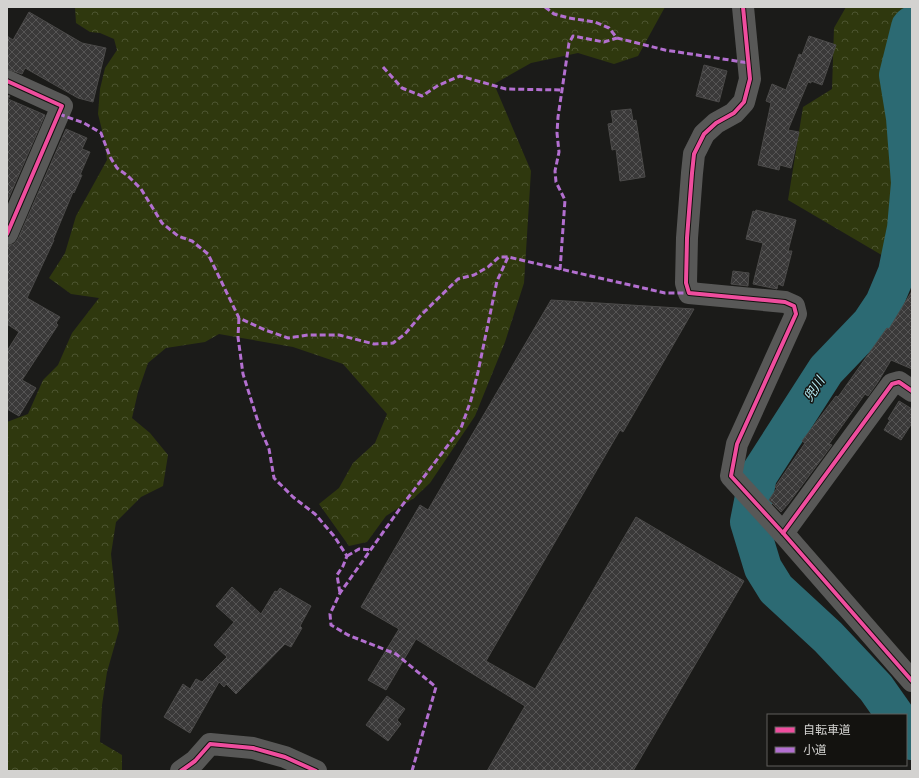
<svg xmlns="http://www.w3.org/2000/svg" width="919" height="778" font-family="'Roboto Serif','Noto Sans JP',serif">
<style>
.forest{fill:url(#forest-crowns)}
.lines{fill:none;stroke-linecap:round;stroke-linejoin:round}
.river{stroke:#2c6a73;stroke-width:38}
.building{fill:url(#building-cross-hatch);stroke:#4b4a49}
.street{stroke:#585857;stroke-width:22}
.quiet{stroke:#b36fd0;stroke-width:3;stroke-dasharray:6 3;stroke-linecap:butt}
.cycleway-casing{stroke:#13120f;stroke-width:6}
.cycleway{stroke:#ef4d9e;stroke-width:4}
.labels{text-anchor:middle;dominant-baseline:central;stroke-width:3;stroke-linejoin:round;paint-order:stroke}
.water-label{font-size:13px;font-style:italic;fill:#b6eef7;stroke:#13120f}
</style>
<defs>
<pattern id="forest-crowns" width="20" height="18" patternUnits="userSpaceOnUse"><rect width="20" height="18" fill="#2f380e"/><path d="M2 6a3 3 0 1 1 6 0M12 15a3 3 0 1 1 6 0" fill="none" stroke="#4c5430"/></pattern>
<pattern id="building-cross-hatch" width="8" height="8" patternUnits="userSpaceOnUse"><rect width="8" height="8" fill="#3a3939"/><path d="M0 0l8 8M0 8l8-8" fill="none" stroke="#565555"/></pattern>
</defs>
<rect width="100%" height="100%" fill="#1b1b19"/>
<g class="forest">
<polygon points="75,7 665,7 638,56 614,64 578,53 531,63 494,84 531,171 524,283 505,342 475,416 430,483 414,498 386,516 367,542 349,546 319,504 339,488 353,463 375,443 387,414 343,364 293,347 219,334 205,342 166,348 148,363 138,392 132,418 150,433 168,455 163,486 141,497 116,522 111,554 119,630 107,672 102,705 100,742 122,755 122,771 7,771 7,422 28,414 43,380 58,365 72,333 99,298 71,294 49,278 65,253 76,216 107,160 104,138 98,114 100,89 105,68 117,50 114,39 100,33 90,32 76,23"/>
<polygon points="846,7 912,7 912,97 888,117 897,182 897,217 885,257 788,200 803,107 832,89 834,28"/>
</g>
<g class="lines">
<g class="river">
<polyline points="895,715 876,688 828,637 776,589 763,568 749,522 758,476 826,370 870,324 884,303 897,272 906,228 910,183 905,118 898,75 910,27 912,25"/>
<polyline points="906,732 912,741"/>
</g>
</g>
<g class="building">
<polygon points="29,12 82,43 106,48 93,102 78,98 25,68 22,74 7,69 7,36 13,40"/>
<polygon points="809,36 836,45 822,85 811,81 811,83 808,82 788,130 799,132 791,168 780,165 779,170 758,165 771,103 766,101 772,84 786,90 799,54 802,55"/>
<polygon points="704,65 727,71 719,102 696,96"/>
<polygon points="7,95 10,96 8,99 45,115 7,202"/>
<polygon points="631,109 633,121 636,120 645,177 620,181 616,149 612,150 608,124 613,123 611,111"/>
<polygon points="66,129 87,138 82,149 90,152 80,175 82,175 74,193 73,192 53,240 54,240 27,298 60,317 56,323 58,325 22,380 36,388 19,416 7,409 7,351 19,332 7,324 7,246 14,244 18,239"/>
<polygon points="756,210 796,220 788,251 792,251 783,286 778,284 777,289 753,284 763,243 746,239 753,211 755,212"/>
<polygon points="733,271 749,273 748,286 731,284"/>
<polygon points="912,291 912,369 891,360 878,382 868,396 865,394 829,444 832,445 788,504 781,512 769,500 777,488 775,487 805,443 802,441 836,396 838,397 887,328 889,329"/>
<polygon points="551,300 694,309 623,432 620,430 486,661 535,689 636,517 744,581 633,771 487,771 525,706 416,639 386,690 368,680 399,629 361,607 420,505 428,510"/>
<polygon points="899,401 912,409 912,423 901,440 884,430 890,420 888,419"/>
<polygon points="232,587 261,614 275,591 277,592 280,588 311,606 300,626 302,628 291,647 285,644 236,694 226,684 224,687 219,682 190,733 164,717 183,684 190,689 196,679 202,682 227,657 214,645 234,622 216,606"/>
<polygon points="387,696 405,709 397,720 401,724 388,741 366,725"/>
</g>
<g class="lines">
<g class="street">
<polyline points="743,7 750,79 744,102 734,113 716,123 704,134 694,154 692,173 687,238 686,283 689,293 785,302 794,306 796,314 737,444 731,476 783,533 912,681"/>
<polyline points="7,81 62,106 7,234"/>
<polyline points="783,533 892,384 899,382 912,391"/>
<polyline points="181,771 195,761 210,744 253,748 285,757 316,771"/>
</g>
<g class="quiet">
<polyline points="545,7 554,14 569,18 595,22 609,28 617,38 665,50 749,63"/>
<polyline points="383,67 402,88 422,96 439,85 460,76 506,89 562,90"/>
<polyline points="59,114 84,123 101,133 110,157 117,168 128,176 141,189 162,223 178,236 192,241 208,254 239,318 265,330 288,338 308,335 339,335 374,344 393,343 405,334 421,315 458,279 474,275 488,267 499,257 508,257"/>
<polyline points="560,270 565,200 556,182 555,171 559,152 557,133 558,117 569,43 573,36 604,42 617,38"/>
<polyline points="239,318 238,337 243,374 260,428 269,449 274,478 293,497 315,514 334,536 347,556 343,566 337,575 340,593"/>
<polyline points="347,556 359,549 371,550"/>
<polyline points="412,771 436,687 396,654 348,635 331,625 330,614 340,593 401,507 461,428 471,400 478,372 497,281 508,257 665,293 689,293"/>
</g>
<defs>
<g id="cycleway">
<polyline points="743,7 750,79 744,102 734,113 716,123 704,134 694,154 692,173 687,238 686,283 689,293 785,302 794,306 796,314 737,444 731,476 783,533 912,681"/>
<polyline points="7,81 62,106 7,234"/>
<polyline points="783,533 892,384 899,382 912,391"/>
<polyline points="181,771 195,761 210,744 253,748 285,757 316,771"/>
</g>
</defs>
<use href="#cycleway" class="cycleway-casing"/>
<use href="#cycleway" class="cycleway"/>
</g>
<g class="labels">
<g class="water-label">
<text transform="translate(814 389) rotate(-57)">兜川</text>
</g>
</g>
<rect width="919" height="778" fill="none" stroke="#d3d2d0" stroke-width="16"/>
<rect x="767" y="714" width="140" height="52" fill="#13120f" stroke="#605f5c"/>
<rect x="775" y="727" width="20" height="6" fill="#ef4d9e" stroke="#605f5c"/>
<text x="803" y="734" font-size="12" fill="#d3d2d0">自転車道</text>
<rect x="775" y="747" width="20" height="6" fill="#b36fd0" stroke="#605f5c"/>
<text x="803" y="754" font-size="12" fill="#d3d2d0">小道</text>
</svg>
